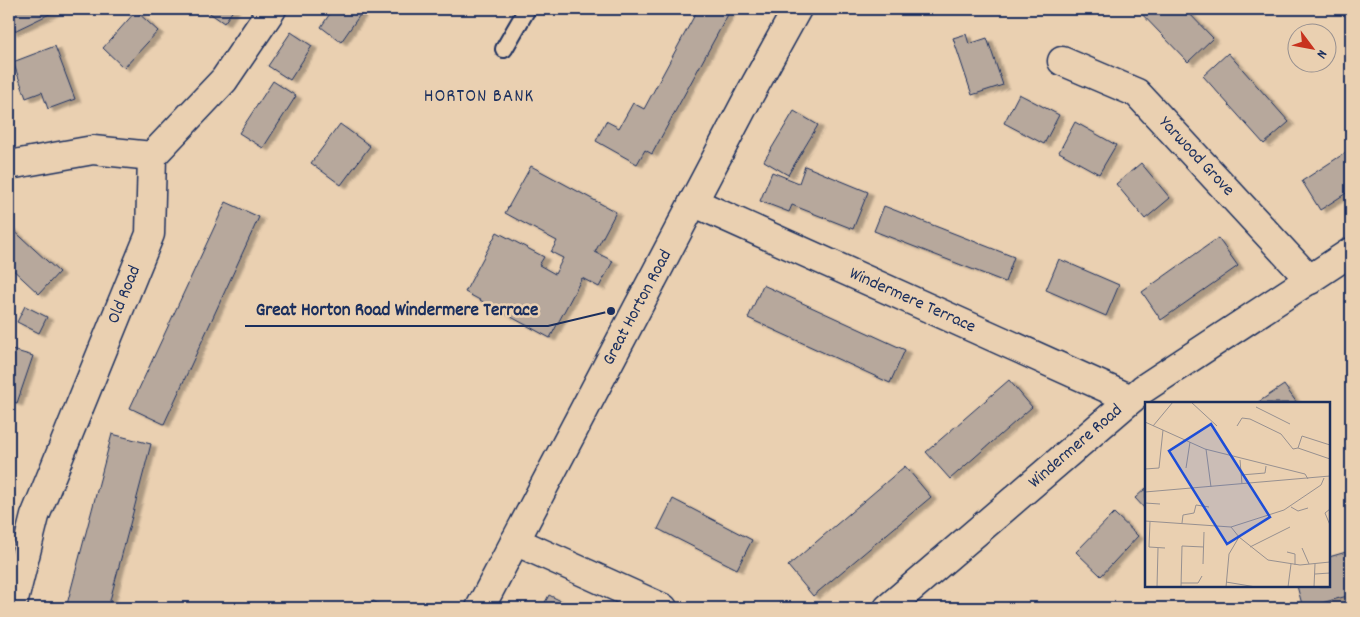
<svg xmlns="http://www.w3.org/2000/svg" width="1360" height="617" font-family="Dekko,sans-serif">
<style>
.building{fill:#b7a89c;stroke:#1b2f5e;filter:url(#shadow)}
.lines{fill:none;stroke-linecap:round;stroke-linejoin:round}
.lane-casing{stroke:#1b2f5e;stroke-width:20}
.street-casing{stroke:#1b2f5e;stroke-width:31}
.primary-casing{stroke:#1b2f5e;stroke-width:31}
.lane{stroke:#ead0b1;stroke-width:16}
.street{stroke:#ead0b1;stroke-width:28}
.primary{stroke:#ead0b1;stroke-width:28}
.labels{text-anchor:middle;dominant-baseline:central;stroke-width:5;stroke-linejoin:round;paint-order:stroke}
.street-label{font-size:18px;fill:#1b2f5e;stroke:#ead0b1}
.neighbourhood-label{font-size:19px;letter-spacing:1px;fill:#1b2f5e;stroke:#ead0b1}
.inset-road{fill:none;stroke:#979090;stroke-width:1}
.view{fill:#1d4ed8;fill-opacity:0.15;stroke:#1d4ed8;stroke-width:2.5}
.inset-edge{fill:none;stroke:#1b2f5e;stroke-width:2.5}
.leader{fill:none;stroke:#1b2f5e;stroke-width:2}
.callout-dot{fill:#1b2f5e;stroke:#ead0b1;stroke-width:2}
.callout-label{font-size:19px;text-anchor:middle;font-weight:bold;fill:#1b2f5e;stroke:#ead0b1;stroke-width:5;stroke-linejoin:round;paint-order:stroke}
</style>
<defs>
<filter id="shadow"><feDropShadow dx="5.5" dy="3" stdDeviation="1" flood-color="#0004"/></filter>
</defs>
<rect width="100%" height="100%" fill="#ead0b1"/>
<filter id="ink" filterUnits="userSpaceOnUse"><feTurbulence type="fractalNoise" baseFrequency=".02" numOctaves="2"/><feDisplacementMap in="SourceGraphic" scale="10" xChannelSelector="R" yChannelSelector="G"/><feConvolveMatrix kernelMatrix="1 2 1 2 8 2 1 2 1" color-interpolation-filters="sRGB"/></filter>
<g filter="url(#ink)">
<g class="building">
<polygon points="9,9 60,9 12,32 9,24"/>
<polygon points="204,9 234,9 224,23"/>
<polygon points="333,9 364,9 341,42 321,27"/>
<polygon points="698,9 731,9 652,154 645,150 637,164 596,141 606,121 619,128 633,103 644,109"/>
<polygon points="1137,9 1185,9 1213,38 1188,62"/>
<polygon points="136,11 158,31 124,68 103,48"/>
<polygon points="291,32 312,46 290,80 268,66"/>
<polygon points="966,34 969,44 987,38 1003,85 972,95 953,38"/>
<polygon points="55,46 75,99 48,109 42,92 26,98 13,62"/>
<polygon points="1228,53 1289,122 1264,144 1203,76"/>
<polygon points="273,81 296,96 263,148 239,133"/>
<polygon points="1019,94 1059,115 1044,144 1004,123"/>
<polygon points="794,111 818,125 788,175 764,161"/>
<polygon points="1075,122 1116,145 1099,174 1059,152"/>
<polygon points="340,124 370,146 341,185 311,163"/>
<polygon points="1351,149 1351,190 1320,210 1302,181"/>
<polygon points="1141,163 1170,198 1145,219 1116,184"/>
<polygon points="531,166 616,212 595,252 613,261 599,287 582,278 550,338 465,292 497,232 544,257 539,265 555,274 563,258 551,252 557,241 505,213"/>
<polygon points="805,166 868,192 853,229 792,205 789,212 760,201 772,172 799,183"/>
<polygon points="226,202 259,217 164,424 130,408"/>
<polygon points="884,206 1014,257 1005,282 874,231"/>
<polygon points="9,226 59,272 39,294 9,266"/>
<polygon points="1218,238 1238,266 1161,320 1142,292"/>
<polygon points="1059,259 1119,285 1106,316 1046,290"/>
<polygon points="763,285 905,350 890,383 748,318"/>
<polygon points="25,306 47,317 39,333 17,322"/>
<polygon points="9,349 33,356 17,403 9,400"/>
<polygon points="1009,380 1032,407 950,479 926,452"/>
<polygon points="1284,385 1297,403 1257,403"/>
<polygon points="112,434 151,444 108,608 66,608"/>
<polygon points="905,466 931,497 813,596 788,566"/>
<polygon points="1146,488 1146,510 1135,498"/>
<polygon points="673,499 752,540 737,569 658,529"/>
<polygon points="1114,513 1138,536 1101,576 1076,552"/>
<polygon points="1346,552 1351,571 1351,595 1303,608 1297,586 1329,586 1329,557"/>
<polygon points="549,595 575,608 542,608"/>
<polygon points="373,601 387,608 369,608"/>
</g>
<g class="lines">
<defs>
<polyline id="lane" points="504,49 527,9"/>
<g id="street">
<polyline points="1062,61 1137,93 1310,280"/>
<polyline points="9,165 93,150 152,156"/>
<polyline points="693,202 1131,399"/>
<polyline points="515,541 663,608"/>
<polyline points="12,608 35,516 150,234 152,156 224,80 272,9"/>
<polyline points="888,608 1143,389 1351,252"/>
</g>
<polyline id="primary" points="480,608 750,94 797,9"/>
</defs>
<use href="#lane" class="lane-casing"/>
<use href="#street" class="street-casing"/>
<use href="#primary" class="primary-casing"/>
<use href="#lane" class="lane"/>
<use href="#street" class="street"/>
<use href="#primary" class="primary"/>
</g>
</g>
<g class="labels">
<g class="street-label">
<text transform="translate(1196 157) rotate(47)">Yarwood Grove</text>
<text transform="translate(125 295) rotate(-68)">Old Road</text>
<text transform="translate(912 301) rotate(24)">Windermere Terrace</text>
<text transform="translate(638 308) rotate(-62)">Great Horton Road</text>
<text transform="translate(1076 447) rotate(-41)">Windermere Road</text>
</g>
<g class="neighbourhood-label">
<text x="479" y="97">HORTON BANK</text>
</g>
</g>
<g transform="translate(1145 402)">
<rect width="185" height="185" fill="#ead0b1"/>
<path class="inset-road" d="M46 0 72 24M111 5 145 22M0 20 60 47 160 72 163 77M8 24 28 0M92 24 97 16 105 17 136 32 148 47 153 46 185 57M153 46 157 34 185 43M61 47 66 85M95 58 97 82M41 66 45 40M0 67 14 66 18 28M96 73 120 71 121 64M0 90 185 74M0 101 15 102M146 105 153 109 163 106M185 107 180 111 185 123M0 119 86 125 139 108 176 83 179 76M5 119 4 145 20 146M37 121 38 113 49 111 51 103 64 105M86 125 94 135 123 158 155 163 185 160M105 145 145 125M157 146 164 162M142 150 150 152V163M58 162 59 130M170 172 185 171M81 180 111 185M36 181H53L57 174M12 185 13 146M36 185 37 144 59 145M81 185 84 152 94 135M143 185 146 162M169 185 170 162"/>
<path class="view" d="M66 22 125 115 82 142 24 49Z"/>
<rect width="185" height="185" class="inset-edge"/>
</g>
<path class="leader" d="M611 311L548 326H245"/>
<circle class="callout-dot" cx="611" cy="311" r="5"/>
<g class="callout-label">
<text x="397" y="315">Great Horton Road Windermere Terrace</text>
</g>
<rect width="1360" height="617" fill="none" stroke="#ead0b1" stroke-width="30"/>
<rect x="15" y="15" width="1330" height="587" fill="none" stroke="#1b2f5e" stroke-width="2" filter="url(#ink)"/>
<g transform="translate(1312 48) rotate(122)"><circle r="24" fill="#ead0b1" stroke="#979090"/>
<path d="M0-4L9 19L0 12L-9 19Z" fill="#c8321e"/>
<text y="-8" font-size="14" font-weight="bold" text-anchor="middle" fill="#1b2f5e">N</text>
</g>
</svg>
